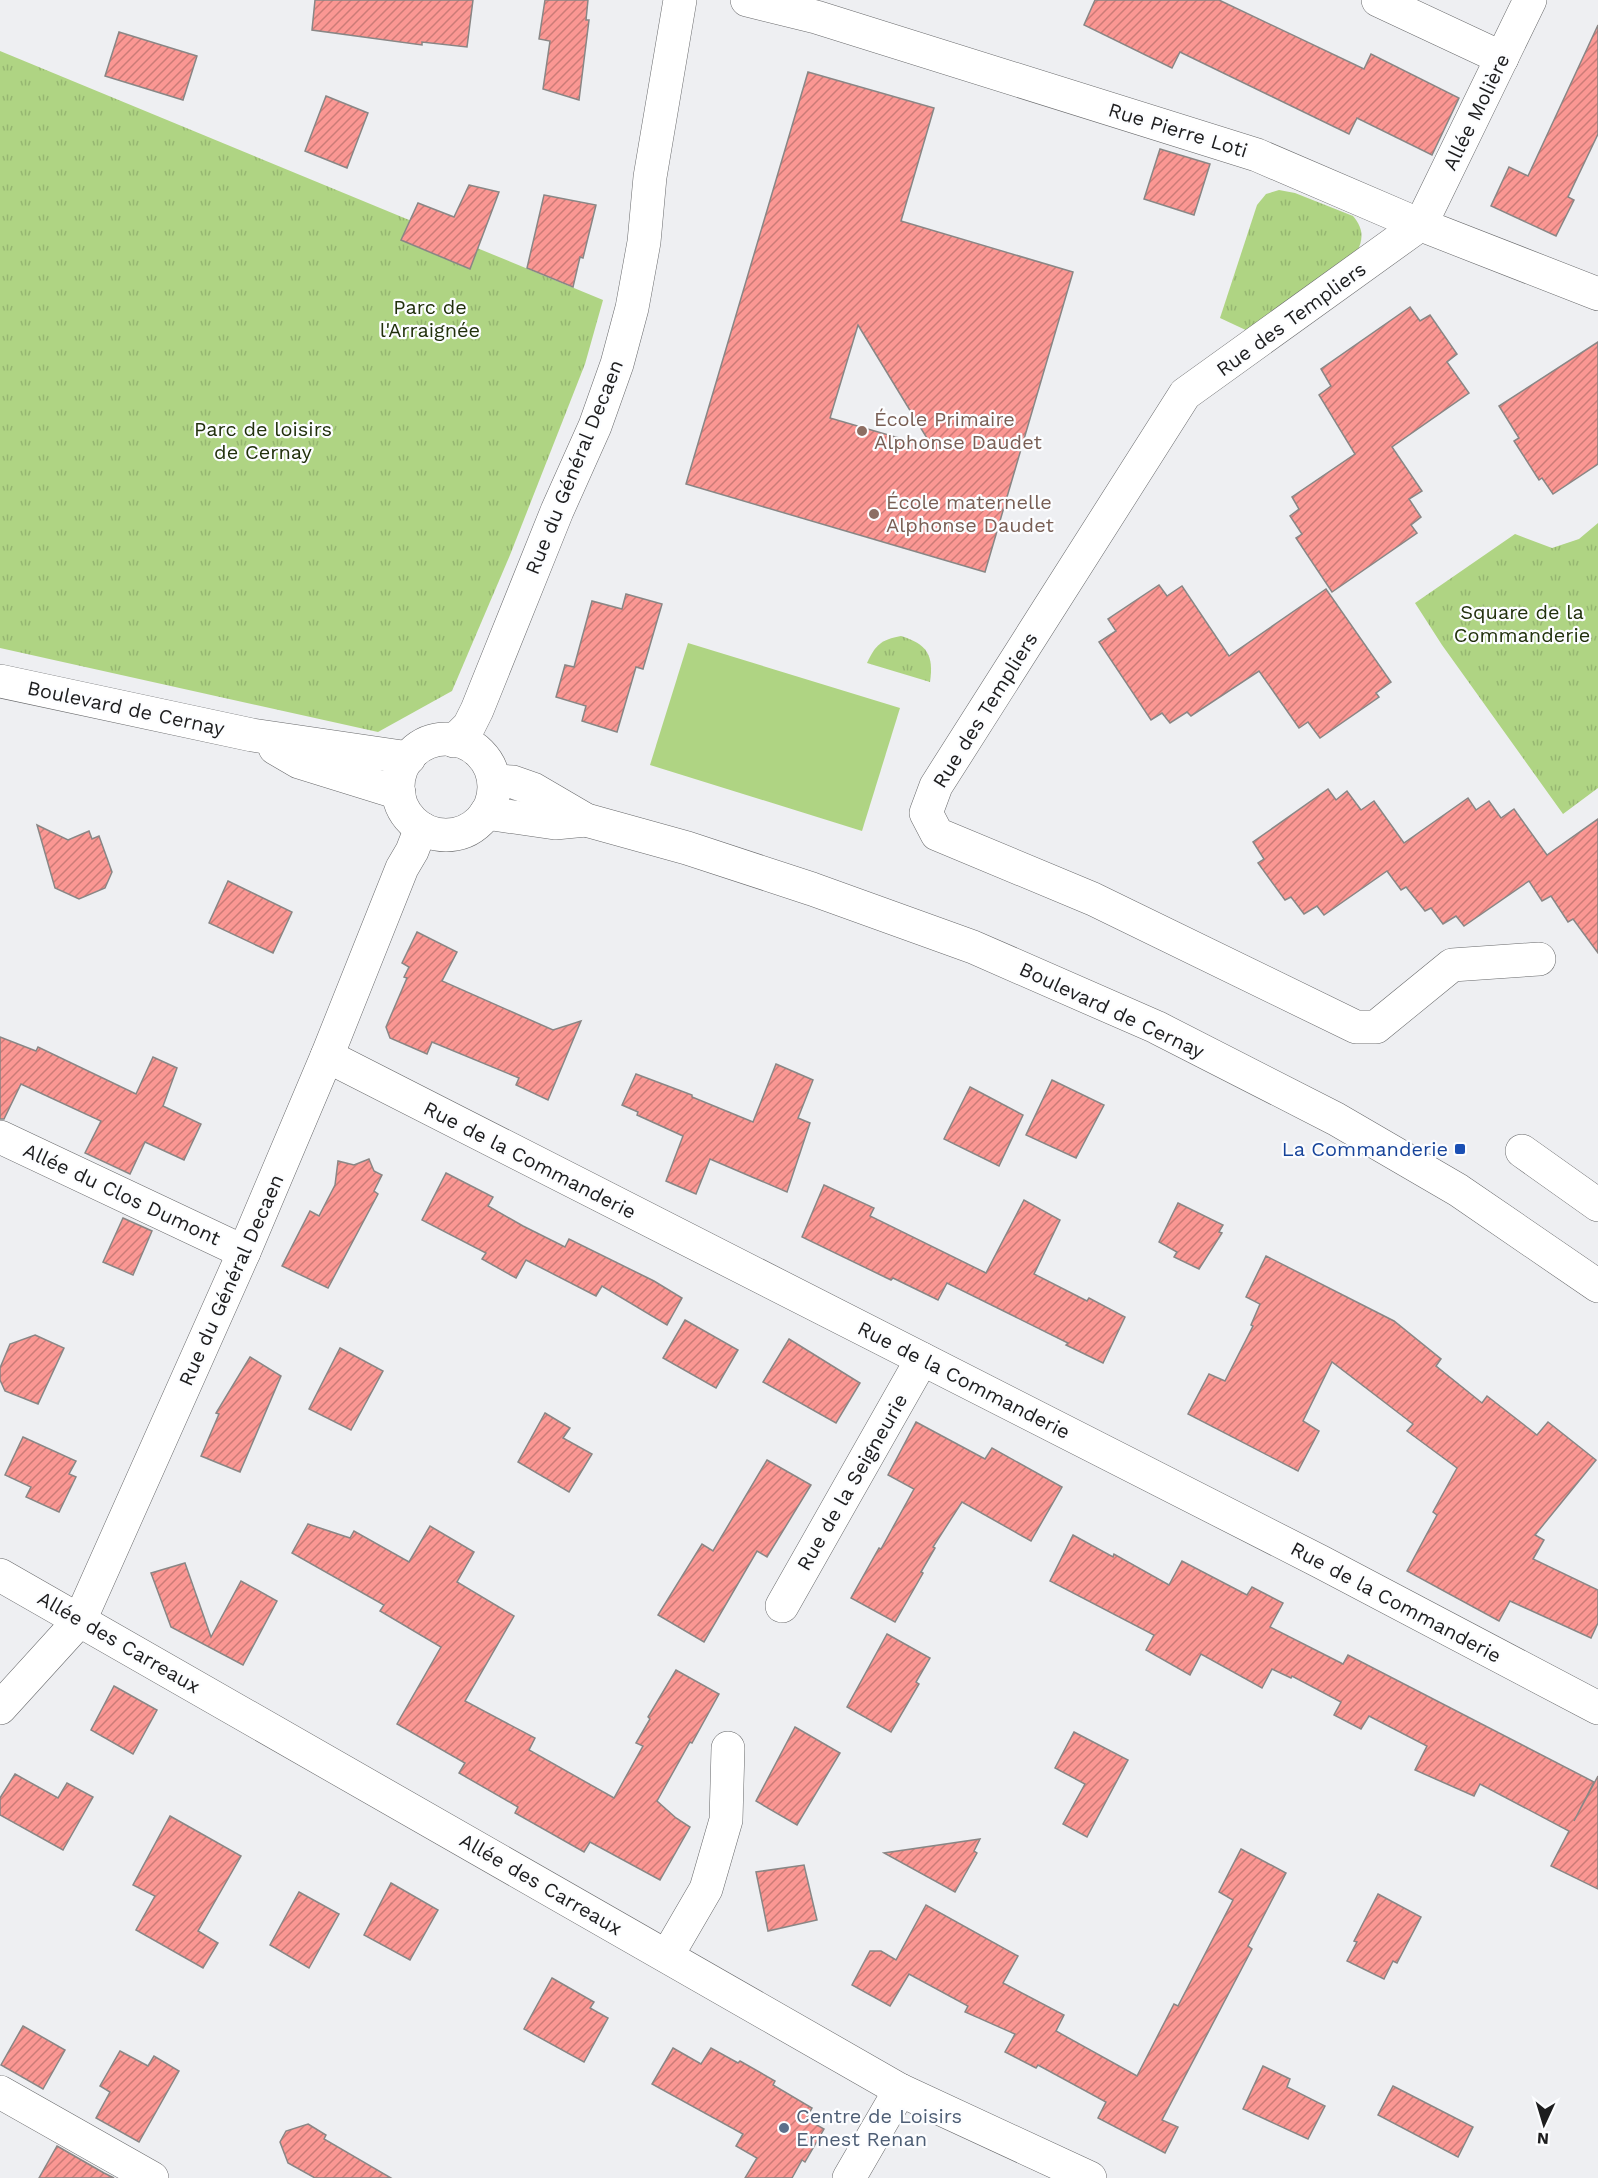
<svg xmlns="http://www.w3.org/2000/svg" width="1598" height="2178" font-family="'Work Sans',sans-serif">
<style>
.grass{fill:url(#grass-tufts)}
.pitch{fill:#afd483}
.building{fill:url(#building-hatch);stroke:#898685;stroke-width:1.5;fill-rule:evenodd}
.lines{fill:none;stroke-linecap:round;stroke-linejoin:round}
.street-casing{stroke:#68696b;stroke-width:34}
.secondary-casing{stroke:#68696b;stroke-width:34}
.street{stroke:#fff;stroke-width:33}
.secondary{stroke:#fff;stroke-width:33}
.education-dot{fill:#8d6e63;stroke:#fcfdff;stroke-width:2}
.transit-dot{fill:#1a4fb4;stroke:#fcfdff;stroke-width:2}
.service-dot{fill:#5c6f8a;stroke:#fcfdff;stroke-width:2}
.labels{text-anchor:middle;dominant-baseline:central;stroke-width:4.5;stroke-linejoin:round;paint-order:stroke}
.street-label{font-size:20px;fill:#1d1d1e;stroke:#fcfdff}
.park-label{font-size:20px;fill:#21300c;stroke:#fcfdff}
.education-label{font-size:20px;fill:#785e54;stroke:#fcfdff;text-anchor:start}
.transit-label{font-size:20px;fill:#164399;stroke:#fcfdff;text-anchor:end}
.service-label{font-size:20px;fill:#4e5e75;stroke:#fcfdff;text-anchor:start}
</style>
<defs>
<pattern id="grass-tufts" width="24" height="20" patternUnits="userSpaceOnUse" patternTransform="scale(1.5)"><rect width="24" height="20" fill="#afd483"/><path d="M3 7l-1-3M5 7V3M7 7l1-3M15 17l-1-3M17 17v-4M19 17l1-3" fill="none" stroke="#96b671"/></pattern>
<pattern id="building-hatch" width="6" height="6" patternUnits="userSpaceOnUse" patternTransform="scale(1.5)"><rect width="6" height="6" fill="#fb9793"/><path d="M-1 1l2-2M0 6l6-6M5 7l2-2" fill="none" stroke="#cb7b77"/></pattern>
</defs>
<rect width="100%" height="100%" fill="#eeeff2"/>
<g class="grass">
<polygon points="0,51 603,300 585,364 510,555 452,691 378,732 0,648"/>
<path d="M1279 190 1295 193 1353 216C1363 228 1364 238 1357 252L1250 332 1220 318 1257 205 1266 194Z"/>
<polygon points="1598,523 1598,788 1563,814 1442,645 1415,603 1515,534 1552,548 1579,539"/>
<path d="M901 636C927 644 934 655 930 682L867 663C876 644 881 640 901 636Z"/>
</g>
<polygon class="pitch" points="688,643 900,708 862,831 650,765"/>
<g class="building">
<polygon points="315,0 473,0 467,47 422,42 422,45 312,30"/>
<polygon points="545,0 588,0 586,20 589,20 579,100 543,89 550,41 539,39"/>
<polygon points="1095,0 1219,0 1364,69 1371,54 1459,98 1432,155 1357,118 1349,134 1180,52 1172,68 1084,25"/>
<polygon points="1598,25 1598,134 1568,197 1574,200 1556,236 1491,206 1509,167 1528,176"/>
<polygon points="119,32 197,56 183,100 105,76"/>
<path d="M808 72 934 108 901 221 1073 272 985 572 686 484ZM858 325 933 448 830 418Z"/>
<polygon points="326,96 368,113 347,168 305,151"/>
<polygon points="1160,149 1210,164 1194,215 1144,199"/>
<polygon points="469,185 499,192 470,269 401,240 418,203 454,217"/>
<polygon points="544,195 596,205 583,258 580,257 573,287 527,268"/>
<polygon points="1410,307 1420,321 1430,315 1457,354 1447,362 1469,393 1392,447 1422,491 1409,499 1421,517 1411,525 1417,533 1332,592 1296,538 1302,534 1290,516 1299,509 1292,497 1355,454 1319,395 1331,386 1321,369"/>
<polygon points="1598,342 1598,464 1553,494 1542,478 1539,480 1514,441 1519,438 1499,406"/>
<polygon points="1159,585 1167,596 1182,586 1229,656 1326,589 1391,682 1376,693 1379,697 1320,738 1308,722 1299,728 1259,671 1191,716 1187,712 1170,723 1162,713 1151,720 1099,642 1116,631 1108,619"/>
<polygon points="626,594 662,604 643,669 636,667 617,732 582,721 586,706 556,697 565,665 574,667 592,601 622,609"/>
<polygon points="1328,789 1336,800 1347,791 1361,810 1374,801 1404,843 1468,798 1476,810 1489,801 1501,818 1514,809 1547,855 1598,819 1598,953 1573,919 1568,922 1551,896 1542,901 1529,881 1464,926 1456,916 1443,924 1431,908 1425,911 1406,887 1401,890 1387,871 1324,915 1317,906 1304,914 1291,897 1285,900 1258,863 1264,859 1253,842"/>
<polygon points="37,825 68,840 89,831 92,839 99,836 112,872 105,888 79,899 55,888"/>
<polygon points="228,881 292,912 273,953 209,923"/>
<polygon points="417,932 457,952 442,981 553,1030 581,1021 548,1100 516,1085 519,1078 432,1042 427,1054 390,1038 386,1027 407,978 404,977 409,967 402,963"/>
<polygon points="0,1037 36,1051 38,1047 136,1094 153,1057 177,1068 163,1106 201,1124 184,1160 145,1142 130,1174 85,1153 101,1121 21,1084 4,1119 0,1119"/>
<polygon points="776,1064 813,1080 798,1118 810,1123 787,1192 710,1159 696,1194 666,1181 683,1136 637,1115 638,1112 622,1105 636,1074 692,1095 692,1097 753,1122"/>
<polygon points="1052,1080 1104,1105 1076,1158 1026,1135"/>
<polygon points="970,1087 1023,1115 999,1166 944,1139"/>
<polygon points="369,1159 374,1171 382,1175 374,1191 378,1194 328,1288 282,1266 310,1211 319,1216 335,1185 338,1161 354,1165"/>
<polygon points="446,1173 493,1197 488,1206 523,1226 565,1247 569,1239 654,1281 682,1298 667,1325 602,1286 596,1296 526,1260 516,1278 482,1259 486,1253 422,1220"/>
<polygon points="824,1185 874,1208 870,1216 986,1273 1024,1200 1060,1220 1034,1274 1087,1301 1089,1298 1125,1317 1103,1363 1066,1345 1068,1343 947,1283 938,1300 893,1278 891,1280 802,1237"/>
<polygon points="1178,1203 1223,1225 1219,1232 1222,1233 1199,1269 1174,1257 1177,1252 1159,1242"/>
<polygon points="123,1218 152,1231 133,1275 103,1262"/>
<polygon points="1266,1256 1394,1321 1441,1359 1436,1366 1482,1403 1487,1396 1537,1435 1548,1422 1596,1460 1535,1535 1544,1540 1533,1559 1598,1590 1598,1623 1591,1638 1510,1601 1499,1621 1407,1571 1437,1515 1433,1512 1457,1468 1407,1431 1413,1424 1332,1362 1303,1421 1319,1431 1298,1471 1188,1414 1209,1374 1225,1381 1253,1326 1251,1325 1260,1304 1246,1297"/>
<polygon points="685,1320 738,1350 716,1388 663,1358"/>
<polygon points="35,1335 64,1348 38,1404 5,1391 0,1380 0,1368 10,1344"/>
<polygon points="789,1339 860,1383 836,1423 763,1382"/>
<polygon points="340,1348 383,1371 351,1430 309,1409"/>
<polygon points="250,1357 281,1376 240,1472 201,1456 219,1414 216,1413"/>
<polygon points="545,1413 570,1428 563,1438 592,1454 569,1492 518,1462"/>
<polygon points="916,1422 985,1459 992,1448 1062,1487 1031,1541 962,1502 933,1547 935,1548 921,1572 923,1573 895,1622 851,1598 879,1548 881,1549 914,1489 888,1475"/>
<polygon points="23,1437 76,1461 69,1474 76,1477 59,1512 26,1497 31,1487 5,1475"/>
<polygon points="767,1460 811,1485 767,1557 757,1551 704,1642 658,1615 702,1544 713,1551"/>
<polygon points="308,1524 350,1538 354,1531 409,1562 430,1526 474,1552 457,1582 514,1616 465,1701 535,1738 529,1750 614,1798 643,1746 636,1743 650,1719 648,1717 676,1670 719,1694 692,1743 690,1742 657,1801 676,1818 690,1827 660,1880 590,1842 584,1852 515,1813 518,1807 459,1773 465,1763 397,1724 441,1647 380,1611 384,1605 292,1553"/>
<polygon points="1073,1535 1113,1557 1114,1554 1169,1585 1182,1561 1247,1595 1252,1587 1283,1603 1270,1627 1343,1664 1348,1655 1594,1782 1574,1821 1598,1776 1598,1889 1551,1866 1569,1831 1480,1784 1474,1796 1415,1770 1427,1746 1369,1716 1361,1729 1334,1715 1341,1702 1292,1676 1291,1678 1272,1669 1262,1688 1201,1654 1190,1675 1146,1650 1154,1635 1050,1581"/>
<polygon points="185,1563 211,1637 241,1581 277,1601 243,1665 171,1627 151,1573"/>
<polygon points="887,1634 930,1658 916,1682 919,1684 891,1732 847,1707"/>
<polygon points="114,1686 157,1710 133,1754 91,1730"/>
<polygon points="795,1727 840,1753 797,1825 756,1801"/>
<polygon points="1074,1732 1128,1760 1087,1837 1063,1824 1085,1784 1055,1768"/>
<polygon points="15,1774 58,1798 67,1783 93,1797 63,1850 0,1815 0,1798"/>
<polygon points="170,1816 241,1856 198,1931 218,1943 203,1968 136,1930 155,1896 133,1885"/>
<polygon points="980,1839 974,1851 977,1853 955,1892 884,1853"/>
<polygon points="1241,1849 1286,1873 1248,1946 1252,1949 1162,2120 1178,2127 1165,2153 1098,2118 1106,2102 1038,2065 1036,2068 1005,2052 1015,2034 965,2012 968,2006 909,1974 890,2006 852,1985 870,1951 881,1951 896,1960 926,1905 1018,1956 1003,1983 1064,2015 1056,2031 1137,2076 1174,2004 1178,2006 1233,1900 1219,1892"/>
<polygon points="804,1865 817,1920 768,1931 756,1872"/>
<polygon points="391,1883 438,1910 410,1960 364,1935"/>
<polygon points="299,1892 339,1914 309,1968 270,1945"/>
<polygon points="1378,1894 1421,1917 1397,1963 1393,1961 1384,1979 1347,1961 1357,1942 1354,1941"/>
<polygon points="552,1978 594,2002 590,2008 608,2018 584,2062 524,2029"/>
<polygon points="23,2026 65,2050 43,2089 1,2065"/>
<polygon points="673,2048 701,2064 711,2048 738,2063 740,2061 775,2081 773,2085 812,2108 806,2119 824,2129 805,2162 802,2160 792,2178 745,2178 757,2158 736,2146 743,2134 652,2084"/>
<polygon points="120,2051 148,2066 154,2056 179,2071 139,2142 96,2118 110,2092 100,2086"/>
<polygon points="1263,2066 1290,2079 1287,2087 1325,2106 1308,2139 1243,2109"/>
<polygon points="1393,2086 1473,2127 1458,2157 1378,2115"/>
<polygon points="308,2124 326,2135 324,2139 391,2178 315,2178 288,2163 280,2142 286,2131"/>
<polygon points="57,2146 104,2173 114,2178 39,2178"/>
</g>
<g class="lines">
<defs>
<g id="street">
<polyline points="747,0 816,17 1257,155 1406,219 1598,294"/>
<polyline points="1378,0 1502,58"/>
<polyline points="1530,0 1421,224 1185,394 936,786 926,813 937,834 1093,899 1356,1027 1376,1027 1452,965 1539,959"/>
<polyline points="454,741 469,726 477,710 557,511 595,426 617,364 632,308 644,242 650,177 680,0"/>
<polyline points="327,1056 1321,1562 1598,1708"/>
<polyline points="0,1137 244,1252"/>
<polyline points="1522,1151 1598,1205"/>
<polyline points="0,1575 900,2090 1090,2178"/>
<polyline points="782,1606 922,1359"/>
<polyline points="0,1708 80,1620 244,1252 327,1056 402,868 412,851 421,828"/>
<polyline points="667,1956 706,1889 726,1820 728,1748"/>
<polyline points="0,2092 152,2178"/>
<polyline points="849,2178 900,2090"/>
</g>
<g id="secondary">
<polyline points="0,681 252,735 409,758"/>
<circle cx="446" cy="787" r="48"/>
<polyline points="275,748 299,762 399,793"/>
<polyline points="494,781 513,782 533,789 586,820 687,848 812,889 973,947 1156,1027 1336,1119 1458,1190 1598,1286"/>
<polyline points="486,813 555,823 586,820"/>
</g>
</defs>
<use href="#street" class="street-casing"/>
<use href="#secondary" class="secondary-casing"/>
<use href="#street" class="street"/>
<use href="#secondary" class="secondary"/>
</g>
<g class="education-dot">
<circle cx="862" cy="431" r="6"/>
<circle cx="874" cy="514" r="6"/>
</g>
<rect class="transit-dot" x="1454" y="1143" width="12" height="12" rx="3"/>
<circle class="service-dot" cx="784" cy="2128" r="6"/>
<g class="labels">
<g class="street-label">
<text transform="translate(1476 112) rotate(-64)">Allée Molière</text>
<text transform="translate(1178 130) rotate(17)">Rue Pierre Loti</text>
<text transform="translate(1291 319) rotate(-36)">Rue des Templiers</text>
<text transform="translate(574 467) rotate(-68)">Rue du Général Decaen</text>
<text transform="translate(126 708) rotate(12)">Boulevard de Cernay</text>
<text transform="translate(985 710) rotate(-58)">Rue des Templiers</text>
<text transform="translate(1112 1010) rotate(25)">Boulevard de Cernay</text>
<text transform="translate(530 1160) rotate(27)">Rue de la Commanderie</text>
<text transform="translate(122 1194) rotate(25)">Allée du Clos Dumont</text>
<text transform="translate(231 1280) rotate(-66)">Rue du Général Decaen</text>
<text transform="translate(964 1380) rotate(27)">Rue de la Commanderie</text>
<text transform="translate(852 1482) rotate(-60)">Rue de la Seigneurie</text>
<text transform="translate(1396 1602) rotate(28)">Rue de la Commanderie</text>
<text transform="translate(119 1642) rotate(30)">Allée des Carreaux</text>
<text transform="translate(541 1884) rotate(30)">Allée des Carreaux</text>
</g>
<g class="park-label">
<text x="430" y="307">Parc de<tspan x="430" dy="23">l'Arraignée</tspan></text>
<text x="263" y="429">Parc de loisirs<tspan x="263" dy="23">de Cernay</tspan></text>
<text x="1522" y="612">Square de la<tspan x="1522" dy="23">Commanderie</tspan></text>
</g>
<g class="education-label">
<text x="874" y="419">École Primaire<tspan x="874" dy="23">Alphonse Daudet</tspan></text>
<text x="886" y="502">École maternelle<tspan x="886" dy="23">Alphonse Daudet</tspan></text>
</g>
<g class="transit-label">
<text x="1448" y="1149">La Commanderie</text>
</g>
<g class="service-label">
<text x="796" y="2116">Centre de Loisirs<tspan x="796" dy="23">Ernest Renan</tspan></text>
</g>
</g>
<g transform="translate(1544 2124) rotate(184)" stroke="#fcfdff" stroke-width="4.5" paint-order="stroke">
<path d="M0-4.5L10 22L0 15L-10 22Z" fill="#1d1d1e"/>
<text y="-9" font-size="16" font-weight="bold" text-anchor="middle" fill="#1d1d1e">N</text>
</g>
</svg>
